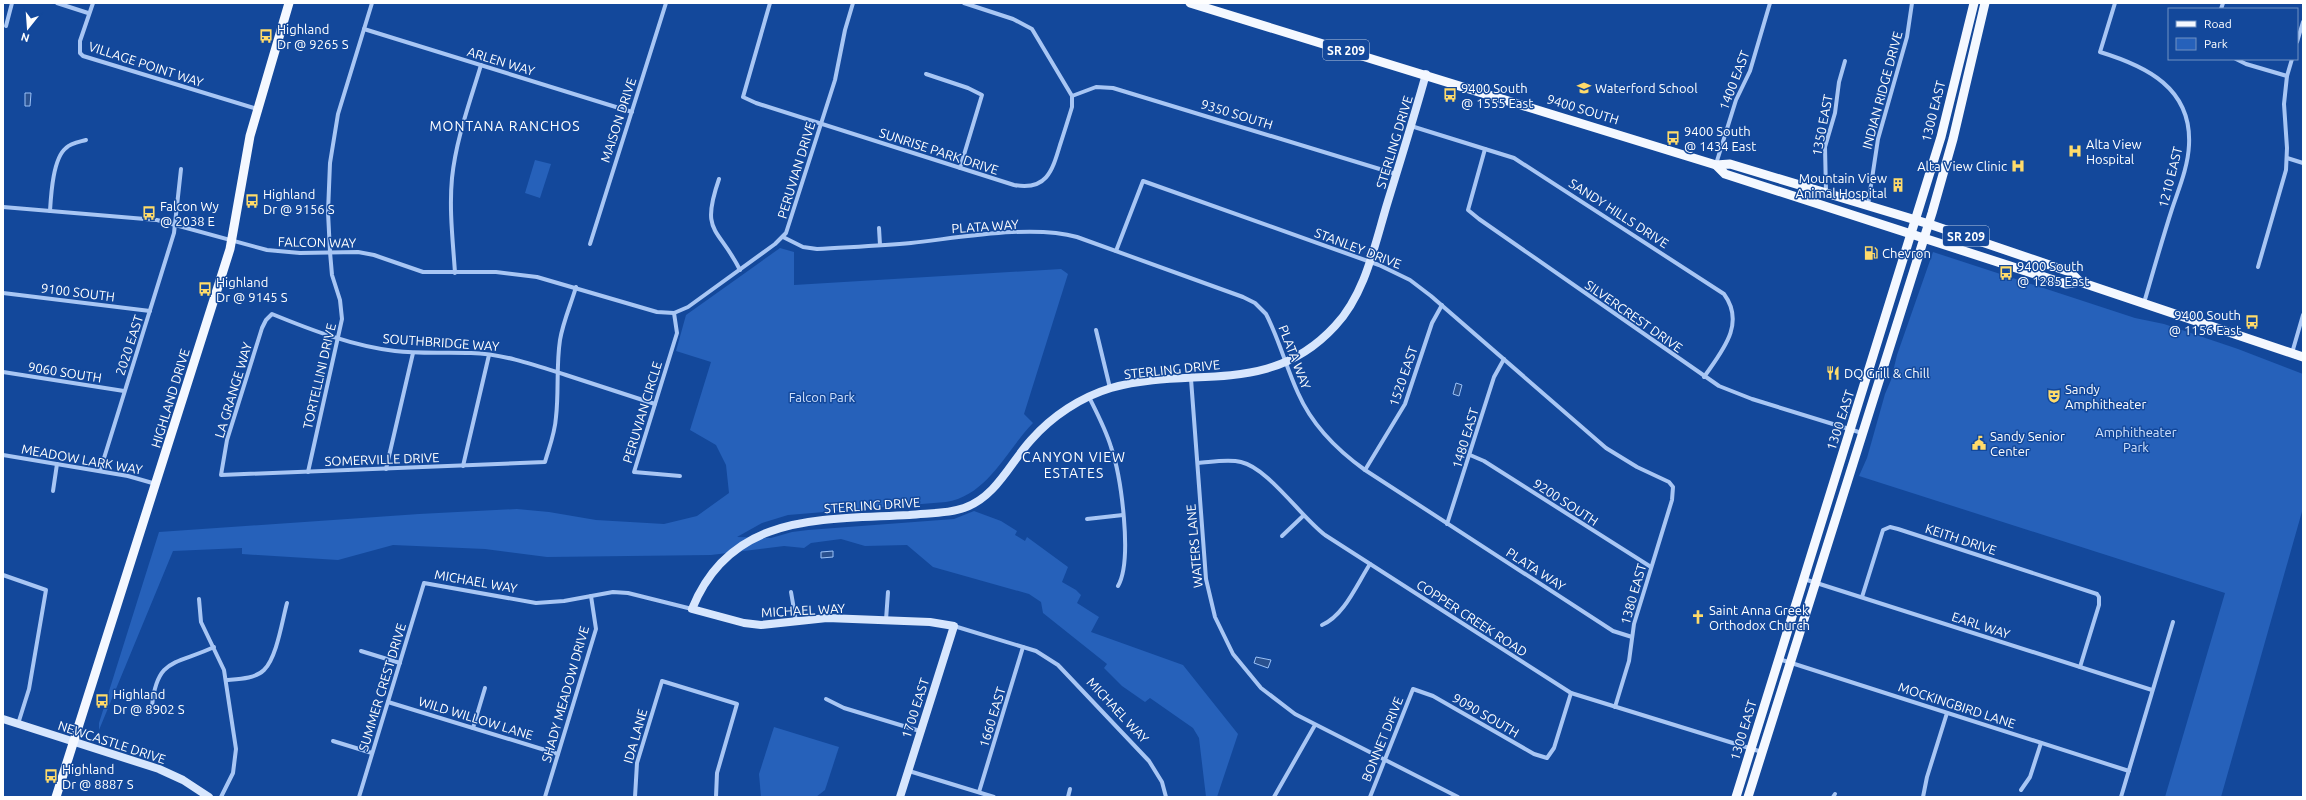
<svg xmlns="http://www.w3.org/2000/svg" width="2306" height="800" font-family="Ubuntu,sans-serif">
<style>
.green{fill:#2661ba}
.water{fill:#2a518f;stroke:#9ac1f7}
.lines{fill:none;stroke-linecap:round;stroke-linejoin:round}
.street{stroke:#a8c6f4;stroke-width:4}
.secondary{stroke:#d7e6fd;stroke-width:8}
.primary{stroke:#f4f8ff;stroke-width:9}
.labels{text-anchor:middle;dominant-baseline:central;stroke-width:3;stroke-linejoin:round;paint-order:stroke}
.shield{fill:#13489b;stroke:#b8c8e1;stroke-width:1}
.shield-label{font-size:12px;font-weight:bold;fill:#fff}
.poi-label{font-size:13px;fill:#fff;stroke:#13489b;text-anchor:start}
.street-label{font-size:13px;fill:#fff;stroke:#13489b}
.park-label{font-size:13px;fill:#d0e2fd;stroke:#13489b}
.neighbourhood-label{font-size:14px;letter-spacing:1px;fill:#fff;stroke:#13489b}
</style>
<rect width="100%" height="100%" fill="#13489b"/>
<g class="green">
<polygon points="535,160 551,164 540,198 525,193"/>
<path d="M780 248 794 252V285L1061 269 1068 274 1024 414 1033 423C1005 452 988 495 946 502L788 515 762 523 737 537 771 538 792 532 808 530 954 519 974 511 1001 521 1017 531 1015 535 1025 541 1027 537 1068 567 1062 582 1076 590 1081 595 1077 603 1099 617 1091 632 1183 665 1238 734 1217 797H1206L1199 738 1193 728 1150 698 1145 702 1122 686 1104 668 1107 664 1043 613 1041 602 1029 594 933 567 907 545 865 546 841 539 811 543 804 548 784 546 711 555 547 557 485 549 393 545 338 560 242 554V548L173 551 99 730V723L159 532 419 514 517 509 549 512 596 520 664 524 697 516 729 493 726 465 716 445 690 430 711 362 676 351 686 315Z"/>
<polygon points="1933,252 2135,318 2164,324 2238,349 2303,374 2303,508 2221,797 2165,797 2225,593 1859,476 1867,458 1885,394 1891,380 1897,355"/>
<polygon points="774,727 839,747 825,790 816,797 761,797 759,774"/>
</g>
<g class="water">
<polygon points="25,93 31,93 30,106 25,106"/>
<polygon points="1456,383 1462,385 1459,396 1453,394"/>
<polygon points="833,551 833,557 821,558 821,552"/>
<polygon points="1256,657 1271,660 1268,668 1254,663"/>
</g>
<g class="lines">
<g class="street">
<polyline points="57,3 88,13"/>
<polyline points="93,3 80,41 80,53 83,56 257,109"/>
<path d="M770 3 743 97 756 103 1014 185C1046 191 1052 172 1060 145 1064 133 1068 120 1072 107V96L1032 29 1013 19 964 3"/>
<path d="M2115 3 2100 52C2146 66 2192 88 2189 145 2188 167 2179 188 2172 209 2162 240 2153 272 2144 303"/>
<polyline points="2221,9 2223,3"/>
<polyline points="6,26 12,3"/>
<polyline points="364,29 632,112"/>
<polyline points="2297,42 2303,22"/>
<polyline points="2236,59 2246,64 2287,76"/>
<polyline points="926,74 968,88 982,95 960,168"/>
<polyline points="1072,96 1096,87 1113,88 1396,174"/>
<path d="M1411 126 1514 158 1724 294C1746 324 1722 351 1704 377"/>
<polyline points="1485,149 1468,210 1479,219 1719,386 1752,399 1862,433"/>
<polyline points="2287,158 2303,163"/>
<polyline points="1716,164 1736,100 1750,71 1770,3"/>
<path d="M719 179C700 234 718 226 740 270"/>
<polyline points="1826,192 1825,147 1835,113 1839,82 1845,61"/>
<polyline points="1868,205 1878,139 1907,37 1912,3"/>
<polyline points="3,207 157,220 267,250 300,253 358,252 374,255 423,272 496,272 537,277 657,312 674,313 688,307 775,244 786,233 835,80 845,30 853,3"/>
<path d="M50 211C51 195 53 158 66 148 71 143 79 142 86 140"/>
<polyline points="879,228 880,245"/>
<path d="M783 237 803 247 817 249C848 247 880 246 911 243 958 238 1032 224 1077 237L1243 297 1255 303 1266 314C1279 339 1286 367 1298 393 1312 425 1337 450 1365 470L1613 631 1632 637"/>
<polyline points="590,244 666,3"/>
<polyline points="1116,251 1143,181 1379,265 1410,280 1431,296 1606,448 1637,467 1669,482 1673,487 1672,500 1634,624 1629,661 1615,707"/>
<polyline points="2258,267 2286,170 2287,148 2284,104 2287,76 2292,59"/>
<path d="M455 273C453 242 449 210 452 178 456 139 470 102 481 65"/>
<path d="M576 287C571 304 563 322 560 340 556 366 559 392 556 417 555 433 549 448 545 462L221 475 227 440 262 328 266 320 272 314C311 330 353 346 395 351 420 354 445 352 471 353 504 354 535 365 566 375L655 404"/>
<polyline points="3,293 150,311"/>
<polyline points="674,313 677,333 634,472 680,476"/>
<polyline points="1096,330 1110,388"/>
<polyline points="2292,353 2303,315"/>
<polyline points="3,372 124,391"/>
<polyline points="1191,379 1206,579 1215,617 1233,654 1261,688 1295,714 1458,797"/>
<path d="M1089 397C1097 413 1106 430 1111 447 1121 476 1133 560 1118 586"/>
<polyline points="3,455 128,476 156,484"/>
<polyline points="1470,455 1484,461 1651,567"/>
<path d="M1198 463C1212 462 1228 459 1241 462 1268 468 1301 517 1325 535L1571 693 1762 752"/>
<polyline points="463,466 489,355"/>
<polyline points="386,469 413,353"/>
<polyline points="1365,470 1405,404 1432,323 1442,305"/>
<polyline points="100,471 174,233 181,169"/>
<polyline points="308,472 342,319 340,300 332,275 330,252 328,212 330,163 338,114 372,3"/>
<polyline points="53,491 57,464"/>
<polyline points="1087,519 1123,515"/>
<polyline points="1447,524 1494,377 1504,359"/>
<polyline points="1282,536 1303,516"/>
<polyline points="3,575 46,590 29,689 18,724"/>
<polyline points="1804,579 2152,690"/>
<polyline points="791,592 796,621"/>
<polyline points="1862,597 1883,530 1890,527 1898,529 2097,594 2099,597 2099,605 2080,667"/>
<polyline points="199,599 201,622 224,670 236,749 233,773 221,797"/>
<polyline points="886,620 888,592"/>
<path d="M1322 625C1344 616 1357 584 1370 564"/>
<polyline points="954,626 1036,651 1058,665 1149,761 1162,782 1166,797"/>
<polyline points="361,651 400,663"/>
<polyline points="1779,659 2129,771"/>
<path d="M226 680C238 679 255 679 264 670 277 657 282 621 287 603"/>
<polyline points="826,699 844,708 920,731"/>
<polyline points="388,702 558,754"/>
<path d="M152 706C157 657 176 665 214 647"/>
<polyline points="473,728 485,688"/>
<polyline points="333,741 372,753"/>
<polyline points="909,771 994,797"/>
<polyline points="2021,790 2030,777 2041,743"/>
<polyline points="979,792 1023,647"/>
<polyline points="359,797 424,583 536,603 564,601 613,592 628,593 692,609"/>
<polyline points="545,797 596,629 591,596"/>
<polyline points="635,797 637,763 662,681 737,704 717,773 716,797"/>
<polyline points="1068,797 1070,789"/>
<polyline points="1274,797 1315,725"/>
<polyline points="1370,797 1413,689 1433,696 1534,754 1547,758 1554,748 1571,693"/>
<polyline points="1833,797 1835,794"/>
<polyline points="1923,797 1927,777 1947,713"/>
<polyline points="2121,797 2173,622"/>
</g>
<g class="secondary">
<polyline points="3,719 159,769 183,780 209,797"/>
<path d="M900 797 954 626 930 622 827 618 761 625 744 623 692 609C731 512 822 520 909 515 927 513 947 514 964 508 996 497 1010 463 1031 440 1052 416 1081 397 1111 388 1192 365 1269 398 1335 326 1366 293 1375 243 1388 201 1401 159 1414 117 1426 74"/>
</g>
<g class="primary">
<polyline points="1190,3 1716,165 1730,164 1929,224 2070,272 2080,282 2303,357"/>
<polyline points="1716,165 1725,174 2066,284 2080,282"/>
<polyline points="56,797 230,249 250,136 289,3"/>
<polyline points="1736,797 1941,137 1974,3"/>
<polyline points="1748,797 1932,213 1953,139 1985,3"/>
</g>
</g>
<defs>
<symbol id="bus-bare" viewBox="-9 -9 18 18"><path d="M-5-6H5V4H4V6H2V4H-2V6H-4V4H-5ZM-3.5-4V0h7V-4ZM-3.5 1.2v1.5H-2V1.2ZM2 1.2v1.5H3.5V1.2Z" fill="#ffdb6a" stroke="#13489b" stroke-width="2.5" paint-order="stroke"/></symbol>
<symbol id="school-bare" viewBox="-9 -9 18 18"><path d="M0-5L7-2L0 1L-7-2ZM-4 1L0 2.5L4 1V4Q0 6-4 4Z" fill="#ffdb6a" stroke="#13489b" stroke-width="2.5" paint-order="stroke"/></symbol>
<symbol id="hospital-bare" viewBox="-9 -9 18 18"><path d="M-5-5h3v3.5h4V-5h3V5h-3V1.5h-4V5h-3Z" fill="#ffdb6a" stroke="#13489b" stroke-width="2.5" paint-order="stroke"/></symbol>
<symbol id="building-bare" viewBox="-9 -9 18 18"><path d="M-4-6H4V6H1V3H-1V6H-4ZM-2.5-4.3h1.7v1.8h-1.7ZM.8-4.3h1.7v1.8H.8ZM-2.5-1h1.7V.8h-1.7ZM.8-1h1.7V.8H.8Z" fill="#ffdb6a" stroke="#13489b" stroke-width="2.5" paint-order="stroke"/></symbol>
<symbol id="fuel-bare" viewBox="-9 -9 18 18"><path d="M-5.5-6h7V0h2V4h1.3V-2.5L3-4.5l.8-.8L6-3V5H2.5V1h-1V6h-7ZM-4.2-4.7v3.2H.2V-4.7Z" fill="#ffdb6a" stroke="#13489b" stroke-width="2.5" paint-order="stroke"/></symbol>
<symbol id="restaurant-bare" viewBox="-9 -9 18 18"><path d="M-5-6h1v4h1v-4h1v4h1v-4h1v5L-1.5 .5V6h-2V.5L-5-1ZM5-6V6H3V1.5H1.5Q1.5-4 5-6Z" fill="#ffdb6a" stroke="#13489b" stroke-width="2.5" paint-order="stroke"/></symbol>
<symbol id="theatre-bare" viewBox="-9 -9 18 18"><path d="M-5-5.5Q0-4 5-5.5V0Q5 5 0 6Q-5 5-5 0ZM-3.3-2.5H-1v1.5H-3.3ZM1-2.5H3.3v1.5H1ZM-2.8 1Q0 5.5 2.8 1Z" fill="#ffdb6a" stroke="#13489b" stroke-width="2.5" paint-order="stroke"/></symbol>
<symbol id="civic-bare" viewBox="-9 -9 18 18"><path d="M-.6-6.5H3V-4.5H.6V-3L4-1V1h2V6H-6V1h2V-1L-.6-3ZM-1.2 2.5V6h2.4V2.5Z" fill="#ffdb6a" stroke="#13489b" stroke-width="2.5" paint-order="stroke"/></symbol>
<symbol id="church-bare" viewBox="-9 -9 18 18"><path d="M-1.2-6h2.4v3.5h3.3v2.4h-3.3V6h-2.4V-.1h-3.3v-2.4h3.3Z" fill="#ffdb6a" stroke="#13489b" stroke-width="2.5" paint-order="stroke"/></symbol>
</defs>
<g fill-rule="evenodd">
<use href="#bus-bare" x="256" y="26" width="20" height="20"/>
<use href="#school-bare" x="1574" y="78" width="20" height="20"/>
<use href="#bus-bare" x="1440" y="85" width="20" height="20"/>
<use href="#bus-bare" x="1663" y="128" width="20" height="20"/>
<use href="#hospital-bare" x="2065" y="141" width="20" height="20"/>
<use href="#hospital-bare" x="2008" y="156" width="20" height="20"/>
<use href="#building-bare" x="1888" y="175" width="20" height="20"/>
<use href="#bus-bare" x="242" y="191" width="20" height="20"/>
<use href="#bus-bare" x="139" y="203" width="20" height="20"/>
<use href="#fuel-bare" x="1861" y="243" width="20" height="20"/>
<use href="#bus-bare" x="1996" y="263" width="20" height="20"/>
<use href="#bus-bare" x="195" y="279" width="20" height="20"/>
<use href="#bus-bare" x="2242" y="312" width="20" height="20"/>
<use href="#restaurant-bare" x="1823" y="363" width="20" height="20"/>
<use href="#theatre-bare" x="2044" y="386" width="20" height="20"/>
<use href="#civic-bare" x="1969" y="433" width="20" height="20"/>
<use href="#church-bare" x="1688" y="607" width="20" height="20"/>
<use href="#bus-bare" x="92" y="691" width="20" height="20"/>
<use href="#bus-bare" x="41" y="766" width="20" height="20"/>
</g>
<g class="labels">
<g class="shield">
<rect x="1323" y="40" width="46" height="20" rx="3"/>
<rect x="1943" y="226" width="46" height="20" rx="3"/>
</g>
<g class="shield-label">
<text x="1346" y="50">SR 209</text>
<text x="1966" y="236">SR 209</text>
</g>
<g class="poi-label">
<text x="277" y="29">Highland<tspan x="277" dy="15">Dr @ 9265 S</tspan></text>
<text x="1461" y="88">9400 South<tspan x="1461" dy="15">@ 1555 East</tspan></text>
<text x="1595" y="88">Waterford School</text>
<text x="1684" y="131">9400 South<tspan x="1684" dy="15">@ 1434 East</tspan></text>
<text x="2086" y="144">Alta View<tspan x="2086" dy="15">Hospital</tspan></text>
<text x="2007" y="166" text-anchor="end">Alta View Clinic</text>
<text x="1887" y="178" text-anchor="end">Mountain View<tspan x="1887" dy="15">Animal Hospital</tspan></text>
<text x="263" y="194">Highland<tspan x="263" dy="15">Dr @ 9156 S</tspan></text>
<text x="160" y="206">Falcon Wy<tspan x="160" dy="15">@ 2038 E</tspan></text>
<text x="1882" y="253">Chevron</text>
<text x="2017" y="266">9400 South<tspan x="2017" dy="15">@ 1285 East</tspan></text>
<text x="216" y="282">Highland<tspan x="216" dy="15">Dr @ 9145 S</tspan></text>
<text x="2241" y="315" text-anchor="end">9400 South<tspan x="2241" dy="15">@ 1156 East</tspan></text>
<text x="1844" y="373">DQ Grill &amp; Chill</text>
<text x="2065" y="389">Sandy<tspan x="2065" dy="15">Amphitheater</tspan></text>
<text x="1990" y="436">Sandy Senior<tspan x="1990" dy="15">Center</tspan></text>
<text x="1709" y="610">Saint Anna Greek<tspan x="1709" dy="15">Orthodox Church</tspan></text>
<text x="113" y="694">Highland<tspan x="113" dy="15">Dr @ 8902 S</tspan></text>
<text x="62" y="769">Highland<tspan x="62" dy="15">Dr @ 8887 S</tspan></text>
</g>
<g class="street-label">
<text transform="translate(501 61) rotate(17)">ARLEN WAY</text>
<text transform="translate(146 64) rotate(18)">VILLAGE POINT WAY</text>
<text transform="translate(1734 80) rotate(-69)">1400 EAST</text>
<text transform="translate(1882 90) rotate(-75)">INDIAN RIDGE DRIVE</text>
<text transform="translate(1583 109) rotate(17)">9400 SOUTH</text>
<text transform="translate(1933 111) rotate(-76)">1300 EAST</text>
<text transform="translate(1237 114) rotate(17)">9350 SOUTH</text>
<text transform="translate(618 120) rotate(-72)">MAISON DRIVE</text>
<text transform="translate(1822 125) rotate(-79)">1350 EAST</text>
<text transform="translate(1394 142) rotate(-73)">STERLING DRIVE</text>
<text transform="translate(939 151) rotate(18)">SUNRISE PARK DRIVE</text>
<text transform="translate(796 170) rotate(-73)">PERUVIAN DRIVE</text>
<text transform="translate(2170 177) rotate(-76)">1210 EAST</text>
<text transform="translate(1619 213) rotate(33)">SANDY HILLS DRIVE</text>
<text transform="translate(985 226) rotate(-4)">PLATA WAY</text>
<text transform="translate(317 242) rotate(1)">FALCON WAY</text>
<text transform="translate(1358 248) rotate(21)">STANLEY DRIVE</text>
<text transform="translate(78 292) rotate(7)">9100 SOUTH</text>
<text transform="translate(1634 316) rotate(35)">SILVERCREST DRIVE</text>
<text transform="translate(441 342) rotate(4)">SOUTHBRIDGE WAY</text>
<text transform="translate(129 345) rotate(-72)">2020 EAST</text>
<text transform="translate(1295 357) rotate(69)">PLATA WAY</text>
<text transform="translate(1172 369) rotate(-6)">STERLING DRIVE</text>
<text transform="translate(65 372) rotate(9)">9060 SOUTH</text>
<text transform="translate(319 376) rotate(-77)">TORTELLINI DRIVE</text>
<text transform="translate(1403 376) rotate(-71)">1520 EAST</text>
<text transform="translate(233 390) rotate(-73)">LA GRANGE WAY</text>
<text transform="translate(170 398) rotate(-73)">HIGHLAND DRIVE</text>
<text transform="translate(642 412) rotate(-73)">PERUVIAN CIRCLE</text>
<text transform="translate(1840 420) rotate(-72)">1300 EAST</text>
<text transform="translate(1465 438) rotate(-73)">1480 EAST</text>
<text transform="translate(82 459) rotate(10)">MEADOW LARK WAY</text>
<text transform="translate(382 459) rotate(-2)">SOMERVILLE DRIVE</text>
<text transform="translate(1566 502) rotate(33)">9200 SOUTH</text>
<text transform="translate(872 505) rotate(-4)">STERLING DRIVE</text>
<text transform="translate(1961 539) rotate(18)">KEITH DRIVE</text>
<text transform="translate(1194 546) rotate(-95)">WATERS LANE</text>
<text transform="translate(1536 569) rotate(33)">PLATA WAY</text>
<text transform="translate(476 581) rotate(10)">MICHAEL WAY</text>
<text transform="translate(1633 594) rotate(-74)">1380 EAST</text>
<text transform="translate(803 610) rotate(-3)">MICHAEL WAY</text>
<text transform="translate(1472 618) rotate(33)">COPPER CREEK ROAD</text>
<text transform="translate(1981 625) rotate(18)">EARL WAY</text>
<text transform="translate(382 687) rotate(-73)">SUMMER CREST DRIVE</text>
<text transform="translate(565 694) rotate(-74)">SHADY MEADOW DRIVE</text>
<text transform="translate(1957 705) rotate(18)">MOCKINGBIRD LANE</text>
<text transform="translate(915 708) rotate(-72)">1700 EAST</text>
<text transform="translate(1118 710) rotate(47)">MICHAEL WAY</text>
<text transform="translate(1486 715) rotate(30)">9090 SOUTH</text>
<text transform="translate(992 717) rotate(-73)">1660 EAST</text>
<text transform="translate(476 718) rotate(17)">WILD WILLOW LANE</text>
<text transform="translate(1743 730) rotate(-73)">1300 EAST</text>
<text transform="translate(635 736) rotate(-74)">IDA LANE</text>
<text transform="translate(1382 739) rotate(-68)">BONNET DRIVE</text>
<text transform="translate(112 742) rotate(18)">NEWCASTLE DRIVE</text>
</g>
<g class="park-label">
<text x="822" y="397">Falcon Park</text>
<text x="2136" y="432">Amphitheater<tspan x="2136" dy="15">Park</tspan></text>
</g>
<g class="neighbourhood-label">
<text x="505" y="126">MONTANA RANCHOS</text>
<text x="1074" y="457">CANYON VIEW<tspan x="1074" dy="16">ESTATES</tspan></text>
</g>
</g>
<rect width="2306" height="800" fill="none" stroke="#ffffff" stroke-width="8"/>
<rect x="2168" y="8" width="130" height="52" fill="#13489b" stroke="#7191c3"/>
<rect x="2176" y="21" width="20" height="6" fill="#f4f8ff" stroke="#7191c3"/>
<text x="2204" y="28" font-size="12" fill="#ffffff">Road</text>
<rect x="2176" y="38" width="20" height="12" fill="#2661ba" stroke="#7191c3"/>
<text x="2204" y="48" font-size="12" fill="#ffffff">Park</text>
<g transform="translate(28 28) rotate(197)" stroke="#13489b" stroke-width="3" paint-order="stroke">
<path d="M0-3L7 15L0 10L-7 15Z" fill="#ffffff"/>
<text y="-6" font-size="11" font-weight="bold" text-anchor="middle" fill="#ffffff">N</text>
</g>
</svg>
